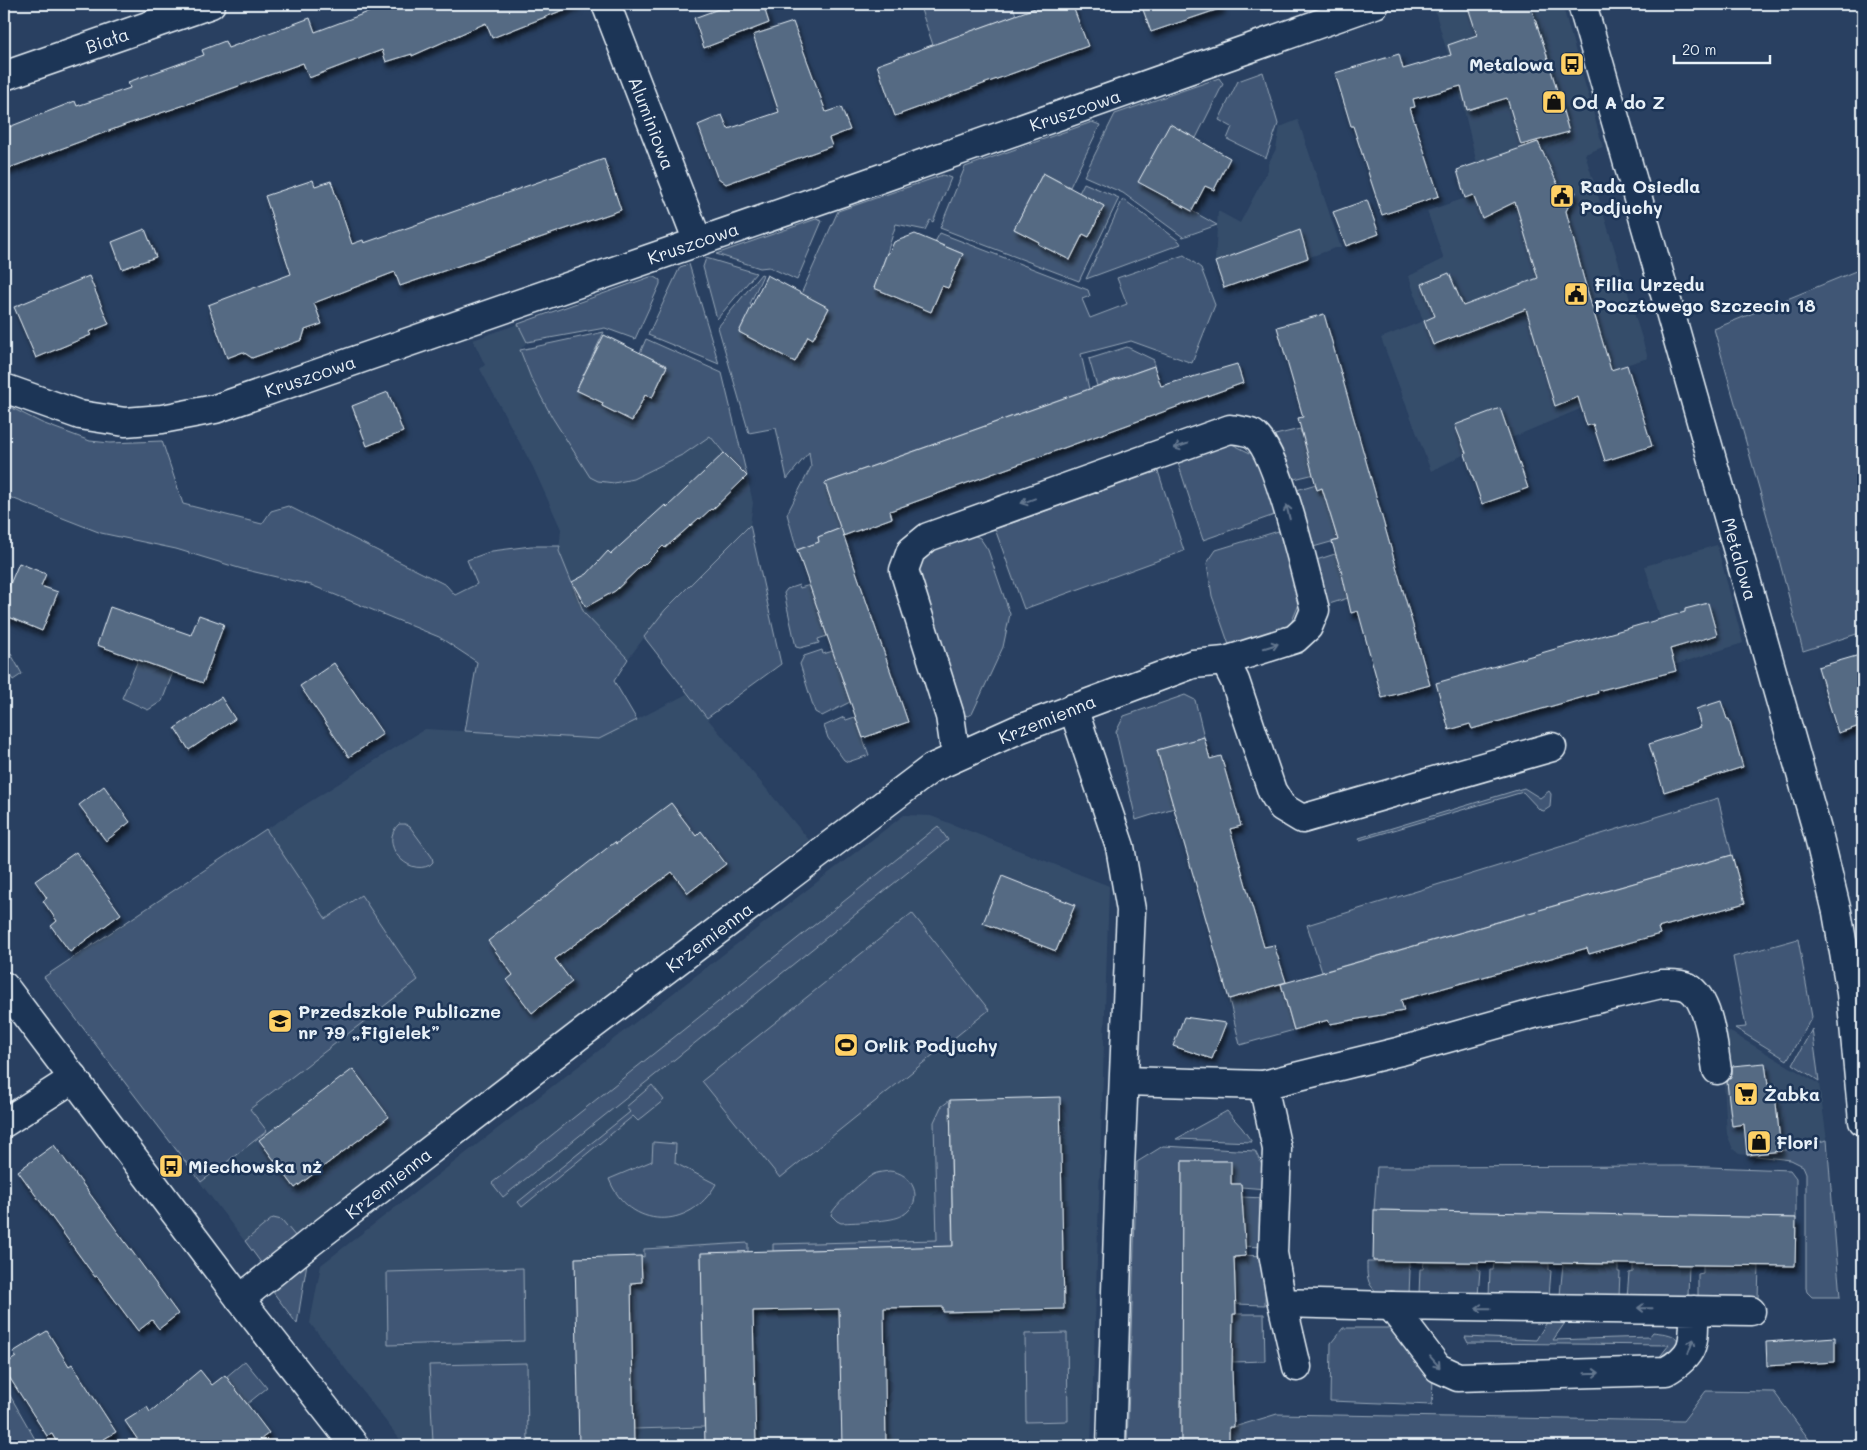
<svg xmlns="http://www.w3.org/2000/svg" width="1867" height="1450" font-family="Mali,sans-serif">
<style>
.built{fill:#364d6b}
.green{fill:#415774;stroke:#94a4b6}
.building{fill:#556a83;stroke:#e8f1f8;filter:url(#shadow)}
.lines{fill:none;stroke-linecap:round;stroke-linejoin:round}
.street-casing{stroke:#e8f1f8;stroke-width:31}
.primary-casing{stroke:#e8f1f8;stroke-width:31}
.street{stroke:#1d3557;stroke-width:28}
.primary{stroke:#1d3557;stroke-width:28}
.oneway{stroke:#64778f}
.labels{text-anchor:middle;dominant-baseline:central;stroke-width:5;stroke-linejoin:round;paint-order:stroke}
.street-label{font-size:18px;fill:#e8f1f8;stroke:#1d3557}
.poi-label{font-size:18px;font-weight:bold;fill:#e8f1f8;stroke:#1d3557;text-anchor:start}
</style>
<defs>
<filter id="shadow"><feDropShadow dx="3" dy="5.5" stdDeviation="2.5" flood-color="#0009"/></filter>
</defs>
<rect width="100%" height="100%" fill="#294061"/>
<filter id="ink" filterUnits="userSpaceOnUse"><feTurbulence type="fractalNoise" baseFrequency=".02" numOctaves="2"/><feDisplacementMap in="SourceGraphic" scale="10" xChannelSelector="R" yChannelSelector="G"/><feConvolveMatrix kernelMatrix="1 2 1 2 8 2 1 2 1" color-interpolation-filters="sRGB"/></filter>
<g filter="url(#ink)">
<g class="built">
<polygon points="1433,4 1562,4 1603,147 1585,154 1648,358 1579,379 1587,406 1511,438 1465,454 1431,471 1381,338 1423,321 1409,276 1444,259 1427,211 1484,192 1463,106"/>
<polygon points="1298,120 1341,248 1335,248 1224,288 1215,262 1218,211 1240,223 1268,170 1268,164 1276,149 1280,127"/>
<polygon points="518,324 527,342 520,350 531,378 552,417 633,479 684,454 710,436 724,453 747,476 753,503 750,525 665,610 628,659 584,613 559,551 561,529 533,467 480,369 485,365 473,340"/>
<polygon points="1717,545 1743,643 1674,665 1645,566"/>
<polygon points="687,694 809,840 515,1066 262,1264 44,977 262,832 425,729 599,739"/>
<polygon points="904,815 931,816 1109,886 1091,1446 405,1446 310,1323 321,1265"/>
<polygon points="1727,1030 1819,1084 1827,1140 1781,1151 1747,1155 1739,1154 1733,1149 1727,1134 1721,1031"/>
</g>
<g class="green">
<polygon points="919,4 1012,4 1016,15 933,45"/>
<polygon points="1263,72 1278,124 1266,158 1227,139 1232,127 1219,120 1238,81"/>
<polygon points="1219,78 1223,84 1196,138 1170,125 1139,181 1217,225 1183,237 1123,193 1084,176 1115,114"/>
<polygon points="1092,122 1100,125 1070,187 1043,173 1014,229 1039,242 1038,244 1070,260 1083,234 1089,237 1104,206 1079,193 1084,183 1119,198 1079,281 940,228 965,167"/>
<polygon points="943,175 951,178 933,222 930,220 925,230 896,224 887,253 874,288 931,311 942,286 948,288 963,254 935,242 940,233 1088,290 1090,296 1082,299 1090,318 1127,304 1117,278 1184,255 1201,268 1215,305 1192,363 1131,341 1081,354 1089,389 825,483 841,528 818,537 819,542 797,550 787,514 811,467 809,452 787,479 776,428 749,433 718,327 761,274 763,275 750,304 752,307 739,332 795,362 808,336 813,339 829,308 801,294 838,211"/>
<polygon points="1123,199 1179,241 1181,244 1086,279"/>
<polygon points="816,219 822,221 797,280 769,267 760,268 716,254"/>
<polygon points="706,258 756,273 717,319 703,267"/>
<polygon points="689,264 719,364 648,335 680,267"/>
<polygon points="1863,268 1863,632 1803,651 1776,548 1714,329"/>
<polygon points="650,277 655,277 660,280 660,284 635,339 605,328 527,342 518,324"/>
<polygon points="604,332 576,390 603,403 602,406 633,420 645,395 652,398 667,366 640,353 646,339 722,373 747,476 724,453 710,436 684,454 633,479 614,483 598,481 590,477 552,417 531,378 520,350"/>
<polygon points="1127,347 1154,360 1154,366 1097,386 1089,359"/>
<polygon points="4,404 42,423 90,441 110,443 162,441 183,504 262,524 271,511 288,506 446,585 455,595 477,584 467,560 492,551 531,546 560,546 559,551 584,613 628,659 614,681 637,720 599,739 465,731 477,662 439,637 311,585 242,569 176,549 101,533 4,495"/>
<polygon points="1300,429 1301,433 1307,432 1319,473 1290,480 1285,477 1275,435"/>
<polygon points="1226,441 1262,459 1280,513 1203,540 1177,460"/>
<polygon points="1158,471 1184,551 1024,609 995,529"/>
<polygon points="1316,484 1322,488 1338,540 1306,549 1290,492"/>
<polygon points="750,525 781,664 707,718 644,637 665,610"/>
<polygon points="1285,529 1300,602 1292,621 1287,628 1236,649 1229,645 1212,596 1207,563 1216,550"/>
<path d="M969 533 980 538 988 550 1010 614 1003 647 972 714 968 716 961 714 916 569C929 541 942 543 969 533Z"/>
<polygon points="1335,554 1336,557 1342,555 1348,598 1323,606 1310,562"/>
<polygon points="799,585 800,588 810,585 827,636 818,639 819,643 800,648 796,647 784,593 787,589"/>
<polygon points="4,641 22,674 13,680 4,667"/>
<polygon points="822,650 823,654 833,651 850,702 822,716 815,712 800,664 804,656"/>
<polygon points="138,660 173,672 162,701 148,710 122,698"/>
<polygon points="1185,695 1195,700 1204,737 1157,750 1174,808 1136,820 1116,732 1124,716"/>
<polygon points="844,717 846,720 855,717 869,755 848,762 844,760 828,738 824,726"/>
<polygon points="1524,788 1540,798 1549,791 1551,794 1550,807 1544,811 1540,810 1523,792 1360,840 1359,838"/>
<polygon points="1718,798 1732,855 1322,972 1307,925"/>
<path d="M399 824H405L410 827 432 857 433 862 430 865C407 877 378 843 399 824Z"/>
<polygon points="938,826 948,840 503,1197 492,1183"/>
<polygon points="266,829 326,919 361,895 418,980 250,1109 267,1131 201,1182 44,977"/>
<polygon points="912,913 989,1010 780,1178 702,1081"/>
<polygon points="1798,939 1812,1017 1787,1060 1735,1028 1746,1027 1733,957"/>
<polygon points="1281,984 1294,1030 1240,1045 1229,999"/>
<polygon points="1812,1029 1819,1081 1793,1064"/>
<polygon points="652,1085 664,1100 638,1121 633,1116 522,1207 518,1202 630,1112 626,1107"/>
<polygon points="950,1100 953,1280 941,1247 773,1251 773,1244 937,1240 934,1122 941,1107"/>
<polygon points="1227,1111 1242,1128 1252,1142 1176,1139"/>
<polygon points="1827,1140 1840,1297 1812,1297 1807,1292 1806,1288 1806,1173 1803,1166 1791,1160 1747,1155 1781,1151"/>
<path d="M653 1142 676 1144 675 1163 716 1184C690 1231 629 1230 609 1179L652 1161Z"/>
<polygon points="1163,1146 1255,1151 1263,1167 1266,1189 1241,1187 1241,1184 1231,1184 1230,1161 1182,1161 1181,1446 1127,1446 1137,1162"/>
<polygon points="1681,1166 1790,1170 1796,1178 1796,1218 1374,1210 1377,1167"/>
<path d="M889 1171C913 1172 926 1201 903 1215 893 1222 855 1222 841 1223L837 1221 831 1215C833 1206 866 1178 874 1174 878 1172 884 1172 889 1171Z"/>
<polygon points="1241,1197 1266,1198 1266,1247 1239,1246"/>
<polygon points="273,1218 282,1220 296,1237 262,1264 245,1241"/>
<polygon points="748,1243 748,1252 701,1254 704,1427 634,1429 631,1283 642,1282 641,1256 644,1257 644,1249"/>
<polygon points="1239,1255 1266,1256 1265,1305 1235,1304 1229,1257 1239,1257"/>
<path d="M1367 1262H1409V1269L1410 1270 1409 1296 1377 1292C1366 1284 1367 1274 1367 1262Z"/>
<polygon points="1424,1262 1478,1263 1478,1270 1480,1270 1478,1296 1419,1295 1420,1269 1423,1269"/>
<polygon points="301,1263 307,1263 297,1324 270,1288"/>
<polygon points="1494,1263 1549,1264 1549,1270 1551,1271 1549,1296 1489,1296 1490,1270 1493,1270"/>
<polygon points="1563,1264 1618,1265 1618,1272 1620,1272 1619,1297 1560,1295"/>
<polygon points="1633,1264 1689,1265 1688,1297 1627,1297 1629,1273 1633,1272"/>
<polygon points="1703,1265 1759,1266 1758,1298 1698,1297 1698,1274 1703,1273"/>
<polygon points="523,1268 524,1341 388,1345 387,1272"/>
<polygon points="1228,1314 1264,1314 1265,1361 1233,1362 1233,1357 1228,1357"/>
<path d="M1569 1317 1553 1340 1649 1337 1653 1332C1665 1334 1681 1333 1679 1349L1654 1364 1669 1345 1468 1343 1465 1337 1536 1340 1549 1319Z"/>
<polygon points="1343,1328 1389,1328 1433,1378 1432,1405 1330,1401 1331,1343"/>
<polygon points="1067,1333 1068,1421 1026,1422 1025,1334"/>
<polygon points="245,1361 267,1388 247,1404 226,1377"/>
<polygon points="527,1363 528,1446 436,1446 433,1442 429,1365"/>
<polygon points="4,1385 39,1446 4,1446"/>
<polygon points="1706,1391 1774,1392 1814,1446 1229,1446 1229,1427 1234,1427 1277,1414 1683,1421"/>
</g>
<g class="building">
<polygon points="369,4 576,4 576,5 492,38 486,23 412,56 412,54 386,62 382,50 309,78 303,63 200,100 125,125 4,170 4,129 75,101 77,106 130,88 128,82 204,55 202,50 225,41 228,48 310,18 315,32 371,11"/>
<polygon points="732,4 763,4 769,23 704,48 694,18"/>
<polygon points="1046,4 1072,4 1088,46 895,116 877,65"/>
<polygon points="1141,4 1221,4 1222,8 1151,32"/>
<polygon points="1467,4 1530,4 1545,49 1569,132 1521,145 1507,98 1467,110 1461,86 1413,99 1415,107 1410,108 1439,196 1382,215 1353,126 1351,126 1335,73 1399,54 1403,69 1451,55 1448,45 1477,35"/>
<polygon points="793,22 826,112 841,107 850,130 829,138 832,146 726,184 717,177 698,125 722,115 728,129 779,112 753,35"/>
<polygon points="1170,124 1230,158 1214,190 1205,186 1192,211 1138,182"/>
<polygon points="1538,142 1558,185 1576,192 1566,211 1583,276 1611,370 1627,365 1652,446 1605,461 1593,424 1587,426 1578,397 1555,406 1526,309 1433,345 1424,321 1435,316 1422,284 1449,273 1463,306 1538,278 1515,202 1482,218 1473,195 1465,198 1457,170"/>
<polygon points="604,159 621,210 400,286 395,272 314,303 322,324 305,330 302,340 252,358 243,352 227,358 208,305 291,274 265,196 313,180 315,186 331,181 352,244 363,240 364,243"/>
<polygon points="1043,173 1104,206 1089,237 1083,234 1070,260 1038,244 1039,242 1014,229"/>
<polygon points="1367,200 1379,234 1346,246 1333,212"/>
<polygon points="145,229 156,257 122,269 112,242"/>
<polygon points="1300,230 1308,258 1224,288 1215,262"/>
<polygon points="915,234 963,254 948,288 942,286 931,312 874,288 887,253 889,253 894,242"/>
<polygon points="767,275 829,308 813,339 808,336 795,362 739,332"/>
<polygon points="89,276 109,324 89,332 91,335 36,358 14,307"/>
<polygon points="1324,314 1430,685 1382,698 1358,611 1351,613 1342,574 1332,542 1338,540 1322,488 1317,490 1298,418 1303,417 1277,327"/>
<polygon points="604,335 667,366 652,398 645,395 632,421 602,406 603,403 576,390"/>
<polygon points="1237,364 1243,383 890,511 892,518 843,536 825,483 1154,366 1161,386"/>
<polygon points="388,392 403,432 367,446 352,406"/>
<polygon points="1500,408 1528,488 1482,504 1465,454 1466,453 1455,425"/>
<polygon points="724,453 747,476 712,510 711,509 700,519 699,518 665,548 663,546 643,566 642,565 615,591 586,607 572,582 587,574 608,551 611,554 665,505 667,507"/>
<polygon points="841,528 908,722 863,738 797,550 819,542 818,537"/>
<polygon points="19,563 46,574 41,586 58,592 42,631 4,615 4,598"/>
<polygon points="1708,603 1717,635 1670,649 1676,671 1597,691 1598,693 1472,729 1470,724 1449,730 1436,683 1685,612 1685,609"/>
<polygon points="110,607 191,635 199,615 224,624 203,683 97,645"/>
<polygon points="1863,654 1863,725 1838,733 1818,667"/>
<polygon points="334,663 383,734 349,757 300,686"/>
<polygon points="221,697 235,719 189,750 175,728"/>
<polygon points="1721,701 1727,719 1729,719 1743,767 1664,792 1649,744 1701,727 1696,709"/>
<polygon points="1204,737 1210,759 1221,756 1241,826 1230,829 1249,896 1264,947 1274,945 1286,982 1229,999 1157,750"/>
<polygon points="104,786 130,822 106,841 79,805"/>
<polygon points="671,803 696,836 701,831 726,864 688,893 672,872 555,959 572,982 532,1013 507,980 513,975 488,941 615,842 616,844"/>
<polygon points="76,852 121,914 70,952 51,926 57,921 43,901 47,898 35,881"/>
<polygon points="1732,855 1745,903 1658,928 1660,934 1589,954 1587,948 1401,1000 1404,1011 1330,1024 1328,1020 1294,1030 1281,984"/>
<polygon points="1002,876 1075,905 1056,951 983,923"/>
<polygon points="1184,1017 1226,1023 1212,1059 1173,1046"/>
<polygon points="1765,1063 1768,1085 1774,1084 1781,1151 1747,1155 1744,1124 1732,1126 1727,1082 1732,1075 1732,1066"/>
<polygon points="353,1069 389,1117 295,1188 259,1140"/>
<polygon points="1060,1097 1064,1309 943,1312 943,1307 884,1308 886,1446 842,1446 839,1309 753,1311 756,1446 705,1446 701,1253 953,1246 950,1100"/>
<polygon points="54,1145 178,1314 159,1329 152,1320 138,1331 97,1276 95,1277 18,1171"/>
<polygon points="1182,1161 1231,1161 1231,1184 1241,1184 1246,1256 1234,1257 1236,1314 1233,1314 1232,1370 1234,1427 1229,1427 1229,1446 1181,1446"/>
<polygon points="1374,1210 1796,1218 1795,1266 1373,1261"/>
<polygon points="641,1256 642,1282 631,1283 634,1446 579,1446 575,1258"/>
<polygon points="47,1331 69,1366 72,1364 116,1432 92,1446 59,1446 52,1434 47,1436 4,1369 4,1365 16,1357 13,1352"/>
<polygon points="1835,1337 1835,1362 1767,1366 1766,1342"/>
<polygon points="200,1370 212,1385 225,1375 269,1433 252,1446 142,1446 125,1421 147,1407 150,1412"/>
</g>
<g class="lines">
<defs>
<g id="street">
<polyline points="606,4 698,242"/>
<polyline points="4,76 211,4"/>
<polyline points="4,388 80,415 125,422 162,419 215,409 845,191 1375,4"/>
<polyline points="1225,661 1235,681 1272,791 1282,807 1302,819 1552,747"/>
<polyline points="1073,708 1120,847 1131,910 1120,1168 1111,1446"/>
<polyline points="4,986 240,1299 355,1446"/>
<path d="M1125 1081 1263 1085 1401 1051 1537 1013 1661 984C1670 984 1679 983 1688 987 1710 1000 1713 1046 1717 1070"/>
<polyline points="1263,1085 1277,1149 1273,1253 1282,1303 1391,1306"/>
<polyline points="4,1123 74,1078"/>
<path d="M240 1299 311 1242 581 1034 932 768 1019 729 1193 664 1225 661 1295 639 1308 627 1315 610C1306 577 1278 449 1253 434 1247 431 1237 430 1230 429L928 537 911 551 904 570 950 716 956 757"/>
<polyline points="1282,1303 1297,1367"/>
<path d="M1694 1310C1694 1342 1696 1354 1666 1371L1458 1377 1438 1368 1391 1306 1751 1311"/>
</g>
<polyline id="primary" points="1582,4 1621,139 1819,837 1837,912 1851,993 1863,1121"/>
</defs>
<use href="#street" class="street-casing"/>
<use href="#primary" class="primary-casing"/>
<use href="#street" class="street"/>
<use href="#primary" class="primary"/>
</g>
<defs><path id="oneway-shaft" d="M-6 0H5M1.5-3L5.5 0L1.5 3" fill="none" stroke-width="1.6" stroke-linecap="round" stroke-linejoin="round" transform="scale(1.25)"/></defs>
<g class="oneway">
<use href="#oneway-shaft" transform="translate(1181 446) rotate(161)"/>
<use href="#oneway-shaft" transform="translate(1028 501) rotate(160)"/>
<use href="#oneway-shaft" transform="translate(1288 512) rotate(-104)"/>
<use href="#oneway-shaft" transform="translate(1271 646) rotate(-17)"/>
<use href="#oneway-shaft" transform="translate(1483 1308) rotate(-179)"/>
<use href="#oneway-shaft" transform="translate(1645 1308) rotate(-179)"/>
<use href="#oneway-shaft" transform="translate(1691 1346) rotate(-69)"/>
<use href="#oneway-shaft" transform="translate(1435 1362) rotate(49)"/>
<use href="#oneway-shaft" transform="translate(1592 1373) rotate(-2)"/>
</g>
</g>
<defs>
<symbol id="bus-square" viewBox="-11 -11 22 22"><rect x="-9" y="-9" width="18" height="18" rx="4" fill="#ffd166" stroke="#1d3557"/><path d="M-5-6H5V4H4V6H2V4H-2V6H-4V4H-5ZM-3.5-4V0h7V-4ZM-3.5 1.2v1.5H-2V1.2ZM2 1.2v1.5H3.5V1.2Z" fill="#111"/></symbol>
<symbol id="shop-square" viewBox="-11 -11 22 22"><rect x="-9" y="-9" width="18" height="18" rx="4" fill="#ffd166" stroke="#1d3557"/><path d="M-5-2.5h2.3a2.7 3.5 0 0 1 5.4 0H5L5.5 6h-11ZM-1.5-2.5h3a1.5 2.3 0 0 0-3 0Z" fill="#111"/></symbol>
<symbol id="civic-square" viewBox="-11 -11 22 22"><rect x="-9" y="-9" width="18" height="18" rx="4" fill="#ffd166" stroke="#1d3557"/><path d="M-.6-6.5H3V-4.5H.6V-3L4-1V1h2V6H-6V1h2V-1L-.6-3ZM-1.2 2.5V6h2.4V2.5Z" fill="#111"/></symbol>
<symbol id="school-square" viewBox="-11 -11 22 22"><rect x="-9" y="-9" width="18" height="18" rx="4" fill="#ffd166" stroke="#1d3557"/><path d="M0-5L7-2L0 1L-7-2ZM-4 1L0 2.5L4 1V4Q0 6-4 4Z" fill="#111"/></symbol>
<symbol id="stadium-square" viewBox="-11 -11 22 22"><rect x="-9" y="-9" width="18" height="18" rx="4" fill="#ffd166" stroke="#1d3557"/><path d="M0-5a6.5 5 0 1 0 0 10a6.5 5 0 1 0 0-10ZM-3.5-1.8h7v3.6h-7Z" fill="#111"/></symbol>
<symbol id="supermarket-square" viewBox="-11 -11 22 22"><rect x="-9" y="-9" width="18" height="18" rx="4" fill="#ffd166" stroke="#1d3557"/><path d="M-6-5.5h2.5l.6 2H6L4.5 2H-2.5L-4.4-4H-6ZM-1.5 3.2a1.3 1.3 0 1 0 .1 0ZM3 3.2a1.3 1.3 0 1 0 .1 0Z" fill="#111"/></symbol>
</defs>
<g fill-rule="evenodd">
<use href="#bus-square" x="1558" y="50" width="28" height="28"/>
<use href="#shop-square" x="1540" y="88" width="28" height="28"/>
<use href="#civic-square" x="1548" y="182" width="28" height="28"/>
<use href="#civic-square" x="1562" y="280" width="28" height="28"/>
<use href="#school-square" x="266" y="1007" width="28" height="28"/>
<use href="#stadium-square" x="832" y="1031" width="28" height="28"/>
<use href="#supermarket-square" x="1732" y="1080" width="28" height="28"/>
<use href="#shop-square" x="1745" y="1128" width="28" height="28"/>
<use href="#bus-square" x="157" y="1152" width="28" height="28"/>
</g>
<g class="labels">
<g class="street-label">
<text transform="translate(107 40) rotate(-19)">Biała</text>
<text transform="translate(1075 110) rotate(-19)">Kruszcowa</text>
<text transform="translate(652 123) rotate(69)">Aluminiowa</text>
<text transform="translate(693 243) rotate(-19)">Kruszcowa</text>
<text transform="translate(310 376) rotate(-19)">Kruszcowa</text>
<text transform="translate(1740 559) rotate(74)">Metalowa</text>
<text transform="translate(1047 719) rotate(-22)">Krzemienna</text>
<text transform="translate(709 937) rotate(-37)">Krzemienna</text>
<text transform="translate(388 1183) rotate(-38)">Krzemienna</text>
</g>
<g class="poi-label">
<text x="1554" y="64" text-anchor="end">Metalowa</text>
<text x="1572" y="102">Od A do Z</text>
<text x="1580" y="186">Rada Osiedla<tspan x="1580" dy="21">Podjuchy</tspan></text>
<text x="1594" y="284">Filia Urzędu<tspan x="1594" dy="21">Pocztowego Szczecin 18</tspan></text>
<text x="298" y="1011">Przedszkole Publiczne<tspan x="298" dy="21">nr 79 „Figielek”</tspan></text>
<text x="864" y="1045">Orlik Podjuchy</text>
<text x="1764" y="1094">Żabka</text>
<text x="1776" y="1142">Flori</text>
<text x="188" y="1166">Miechowska nż</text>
</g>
</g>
<rect width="1867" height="1450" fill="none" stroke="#1d3557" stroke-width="20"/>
<rect x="10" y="10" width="1847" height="1430" fill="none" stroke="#e8f1f8" stroke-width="2" filter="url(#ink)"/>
<path d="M1674 55v8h96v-8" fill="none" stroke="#e8f1f8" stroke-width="2.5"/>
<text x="1682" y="55" font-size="15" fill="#e8f1f8" stroke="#1d3557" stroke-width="4" paint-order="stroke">20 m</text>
</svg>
